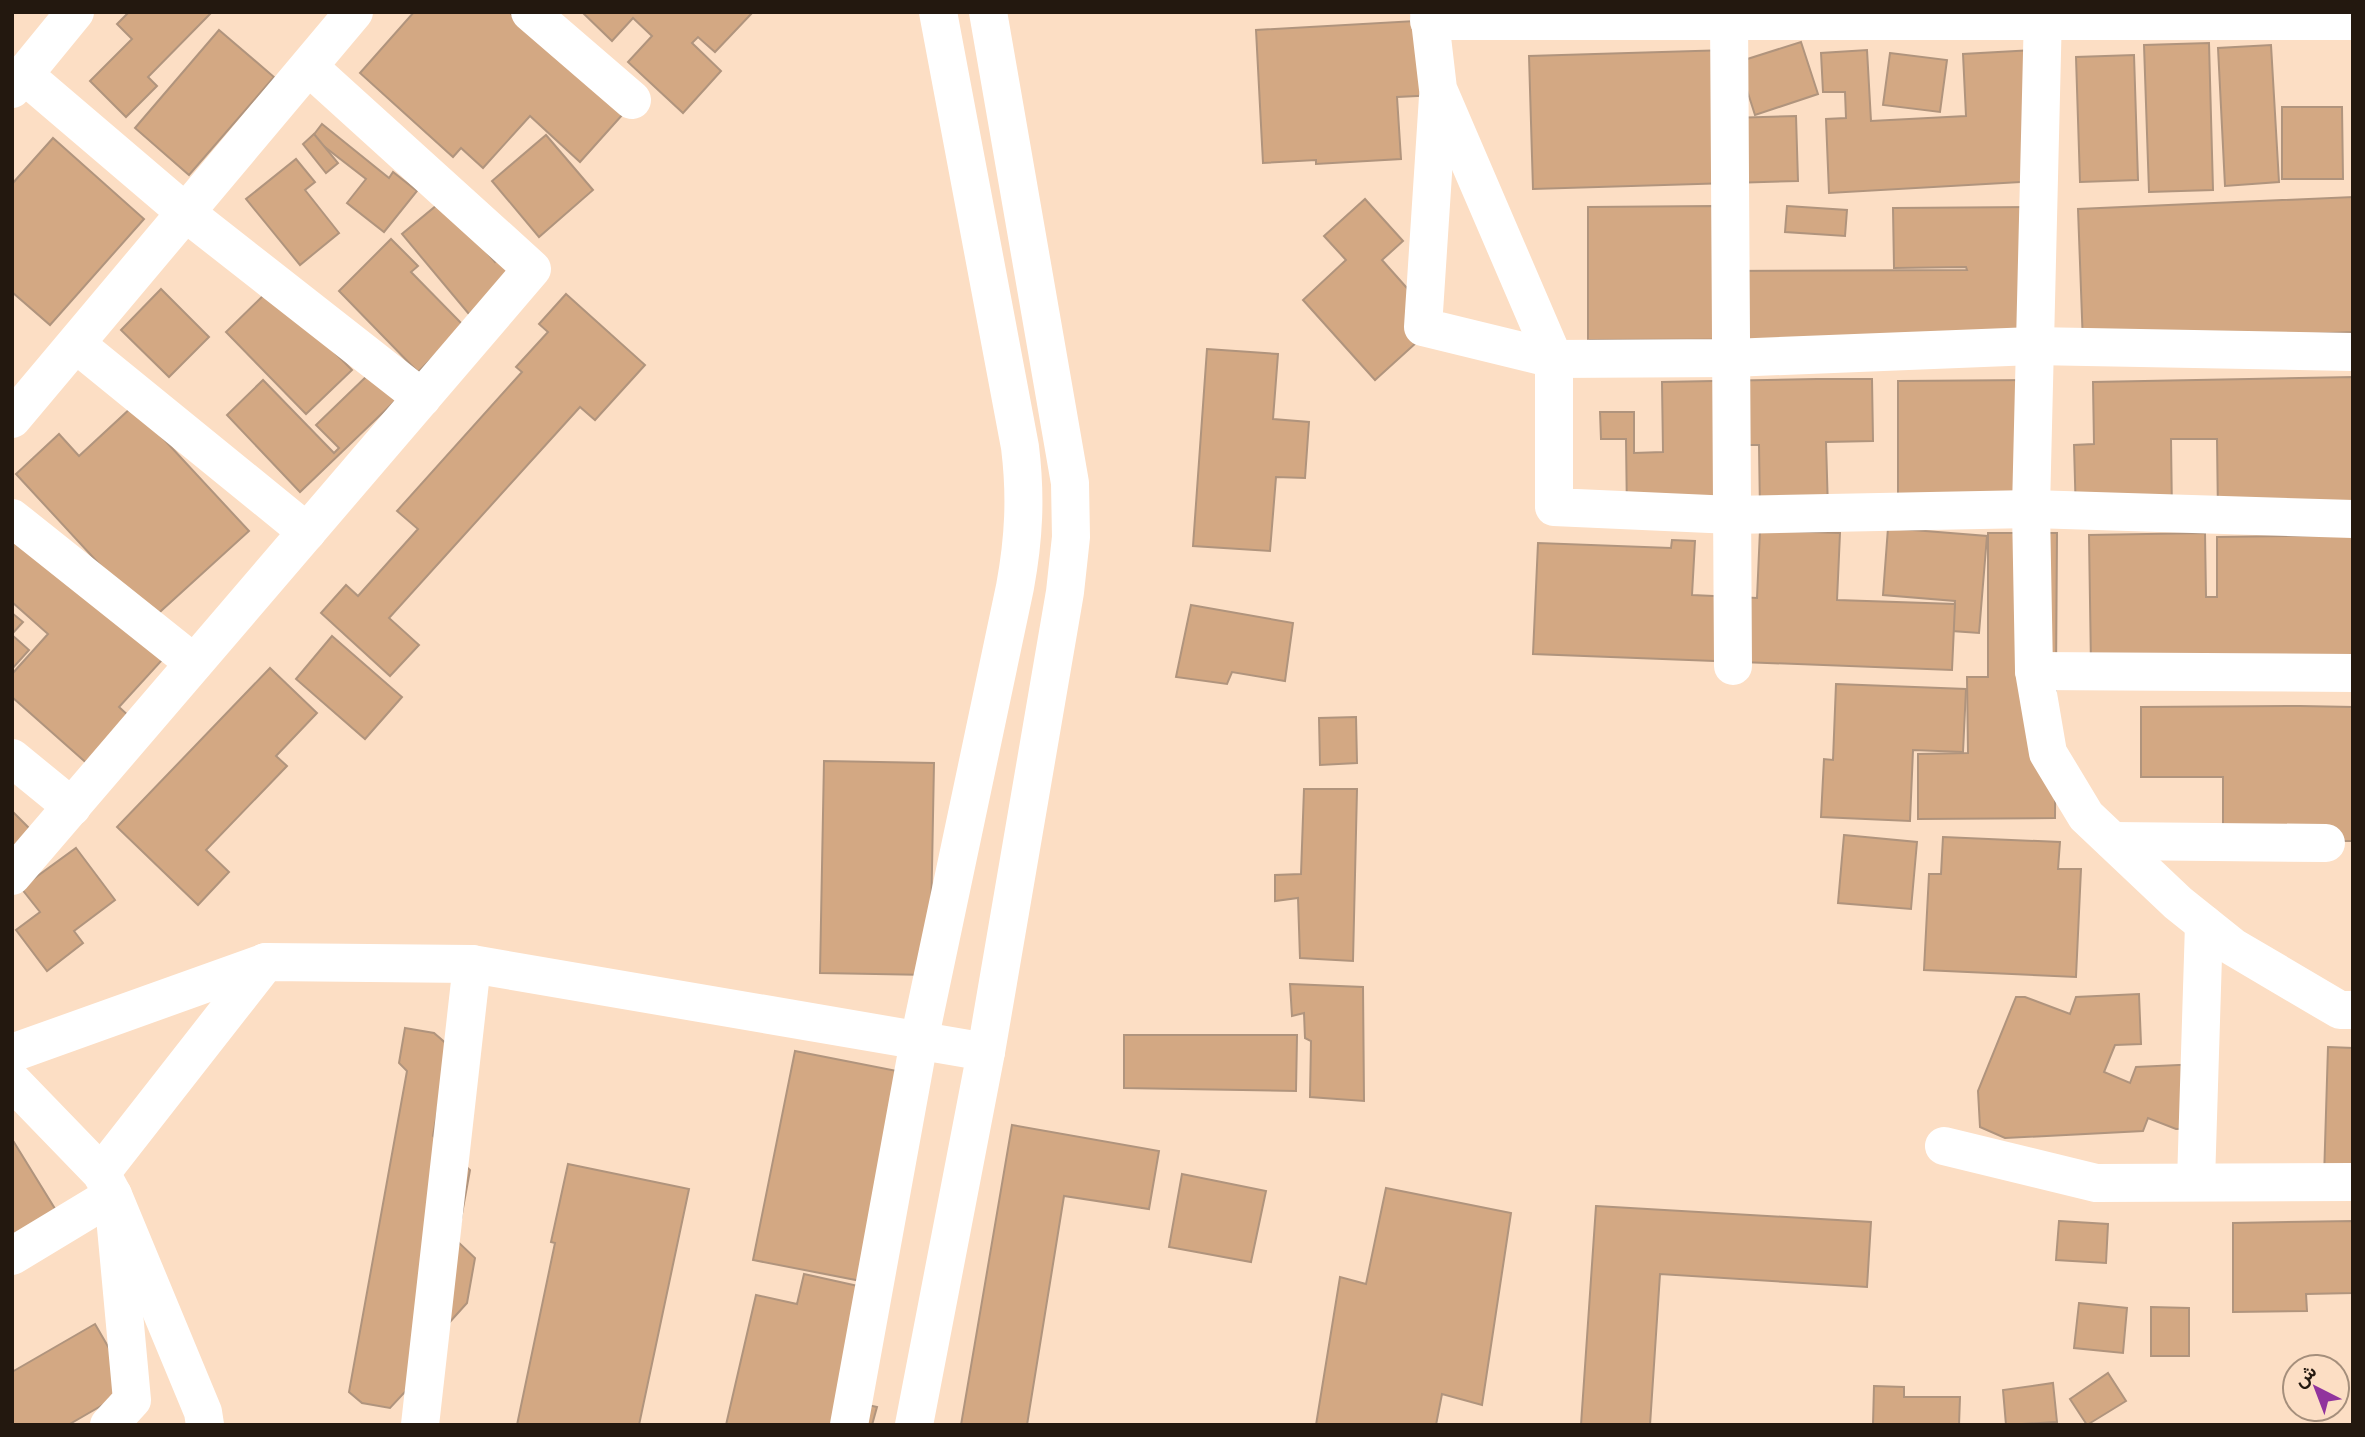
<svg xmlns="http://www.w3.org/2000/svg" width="2365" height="1437" font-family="'DM Sans',Vazirmatn,sans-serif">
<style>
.building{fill:#d3a883;stroke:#b0947d;stroke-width:2}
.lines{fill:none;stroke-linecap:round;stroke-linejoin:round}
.street{stroke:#fff;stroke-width:38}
.secondary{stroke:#fff;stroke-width:38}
</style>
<rect width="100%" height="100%" fill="#fcdec4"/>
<g class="building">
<polygon points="129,12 212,12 148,77 157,86 126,117 90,81 132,39 117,24"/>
<polygon points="414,12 510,13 623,114 580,162 530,116 483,168 461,148 453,157 360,73"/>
<polygon points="582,12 753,12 715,52 698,37 692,43 721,71 683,113 628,62 652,36 633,18 612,41"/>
<polygon points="1433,20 1437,95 1397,97 1401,159 1316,164 1316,160 1263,163 1256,30"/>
<polygon points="219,30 274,77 189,175 135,128"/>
<polygon points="1801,42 1818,94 1755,115 1738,62"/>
<polygon points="2209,43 2213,190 2149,192 2144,45"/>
<polygon points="2271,45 2279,182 2225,186 2218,48"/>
<polygon points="1728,50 1730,118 1796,116 1798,181 1533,189 1529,56"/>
<polygon points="1867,50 1871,121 1966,116 1963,54 2035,50 2056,180 1829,193 1826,119 1846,118 1845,92 1823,92 1821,53"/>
<polygon points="1890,53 1947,60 1940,112 1883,105"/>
<polygon points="2134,55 2138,180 2080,182 2076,57"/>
<polygon points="2282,107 2342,107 2343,179 2282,179"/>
<polygon points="322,124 389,178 393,172 417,191 384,232 347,203 366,179 312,137"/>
<polygon points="314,134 338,163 326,173 303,144"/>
<polygon points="546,135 593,190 539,237 492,181"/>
<polygon points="53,138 144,219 50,325 12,292 12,184"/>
<polygon points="296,159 315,182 305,190 339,233 300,265 246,199"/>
<polygon points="2353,197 2353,332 2083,344 2078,209"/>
<polygon points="1365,199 1403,241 1382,260 1438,323 1375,380 1303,300 1346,260 1324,236"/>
<polygon points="443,200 495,262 513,247 533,271 474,320 402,234"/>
<polygon points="1713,206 1714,271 1967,270 1966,267 1894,268 1893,208 2037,207 2038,339 1588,340 1588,207"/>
<polygon points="1787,206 1847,210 1845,236 1785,232"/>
<polygon points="391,239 418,266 411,272 464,326 418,372 339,291"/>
<polygon points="271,288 352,370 306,414 226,332"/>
<polygon points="161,289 209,337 169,377 121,330"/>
<polygon points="566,294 645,365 595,420 580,407 389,618 419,645 390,676 321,613 346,585 358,596 418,529 397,511 522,372 516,367 548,332 539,324"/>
<polygon points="1207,349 1278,354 1273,419 1309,422 1305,478 1276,477 1270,551 1193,546"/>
<polygon points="370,373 396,400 300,492 227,415 263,380 334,453 339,448 316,425"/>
<polygon points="2353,377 2353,513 2218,516 2217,439 2171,439 2172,515 2076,517 2074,445 2094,444 2093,382"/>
<polygon points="1817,379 1872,379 1873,441 1826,442 1828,510 1760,511 1759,445 1738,445 1740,514 1627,516 1626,439 1601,439 1600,412 1634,412 1634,453 1663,452 1662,382"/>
<polygon points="2040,380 2047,498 1898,515 1898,381"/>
<polygon points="133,406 249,531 151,620 16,474 59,434 79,456"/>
<polygon points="12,526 173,648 119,707 143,729 100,775 12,697 12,674 48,634 12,602"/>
<polygon points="1888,528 1987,536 1979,633 1952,631 1955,601 1883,595"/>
<polygon points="1760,530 1840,533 1837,600 1955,604 1952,670 1533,654 1538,543 1671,548 1672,540 1695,541 1692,595 1757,598"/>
<polygon points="1988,533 2057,533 2055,818 1918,819 1918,754 1968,753 1967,677 1988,677"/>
<polygon points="2205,533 2206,597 2217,597 2217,537 2353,535 2353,663 2091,666 2089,535"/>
<polygon points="1191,605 1293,623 1285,681 1232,672 1227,684 1176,677"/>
<polygon points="12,613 23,622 12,634"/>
<polygon points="12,635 29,650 12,669"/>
<polygon points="332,636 402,697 365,739 296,679"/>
<polygon points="270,668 317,713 276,756 287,766 206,850 229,872 198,905 117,827"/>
<polygon points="1836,684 1966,689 1963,752 1913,750 1910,821 1821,817 1824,759 1833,760"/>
<polygon points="2300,706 2353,707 2353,841 2223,841 2223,777 2141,777 2141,707"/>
<polygon points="1356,717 1357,763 1320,765 1319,718"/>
<polygon points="824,761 934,763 930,975 820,973"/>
<polygon points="1304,789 1357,789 1353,961 1300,958 1298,898 1275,901 1275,875 1301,874"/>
<polygon points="12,811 34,833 12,854"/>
<polygon points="1844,835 1917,842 1911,909 1838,903"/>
<polygon points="1943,837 2060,842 2058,869 2081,869 2076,977 1924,970 1929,874 1941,874"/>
<polygon points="76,848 115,900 74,931 83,943 47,971 16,930 40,912 21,888"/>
<polygon points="1290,984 1363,987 1364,1101 1310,1097 1311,1041 1305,1038 1304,1013 1292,1016"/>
<polygon points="2139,994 2141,1044 2115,1045 2104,1072 2130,1083 2136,1067 2200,1064 2202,1128 2176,1129 2148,1118 2143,1131 2005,1138 1980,1127 1978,1091 2016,997 2025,997 2070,1014 2076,997"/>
<polygon points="405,1028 434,1033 449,1046 433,1136 470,1170 457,1241 475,1258 467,1303 448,1324 443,1351 390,1408 362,1403 349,1392 407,1071 399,1063"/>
<polygon points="1124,1035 1297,1035 1296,1091 1124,1088"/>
<polygon points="2328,1047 2353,1048 2353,1179 2324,1178"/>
<polygon points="795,1051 902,1072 861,1281 753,1260"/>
<polygon points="1012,1125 1159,1151 1149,1209 1064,1196 1027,1425 961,1425"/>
<polygon points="12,1139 57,1212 12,1239"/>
<polygon points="568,1164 689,1189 639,1425 517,1425 555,1243 551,1242"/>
<polygon points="1182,1174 1266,1191 1251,1262 1169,1247"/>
<polygon points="1386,1188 1511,1213 1482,1405 1442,1394 1436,1425 1316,1425 1340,1277 1366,1284"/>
<polygon points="1596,1206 1871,1222 1867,1287 1660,1274 1650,1425 1581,1425"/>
<polygon points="2059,1221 2108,1224 2106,1263 2056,1260"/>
<polygon points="2353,1221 2353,1293 2306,1294 2307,1311 2233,1312 2233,1223"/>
<polygon points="804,1274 867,1288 841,1399 877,1407 872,1425 726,1425 756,1295 797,1304"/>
<polygon points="2079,1303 2127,1308 2123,1353 2074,1348"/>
<polygon points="2151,1307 2189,1308 2189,1356 2151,1356"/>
<polygon points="95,1324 132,1388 68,1425 12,1425 12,1372"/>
<polygon points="2108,1373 2126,1401 2087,1425 2070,1399"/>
<polygon points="2053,1383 2057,1422 2006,1425 2003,1390"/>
<polygon points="1874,1386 1904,1387 1904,1397 1960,1397 1959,1425 1873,1425"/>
</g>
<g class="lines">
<g class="street">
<polyline points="530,12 632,100"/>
<polyline points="1429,12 1438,89 1554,359 1554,507 1732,515 2031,509 2353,519"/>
<polyline points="1729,12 1733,666"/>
<polyline points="2043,12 2031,509 2034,671 2048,753 2086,816 2178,903 2233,947 2340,1010 2353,1010"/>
<polyline points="1429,21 2353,21"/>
<polyline points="23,74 186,213 422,398"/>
<polyline points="12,89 75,12"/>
<polyline points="1438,97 1423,327 1554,359 1731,358 2033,346 2353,352"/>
<polyline points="76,344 307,532"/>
<polyline points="12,419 354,12"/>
<polyline points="12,518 194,663"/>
<polyline points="2034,671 2353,673"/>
<polyline points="12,758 72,807"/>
<polyline points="2113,841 2326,843"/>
<polyline points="12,876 532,269 309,67"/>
<polyline points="12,1053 266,962"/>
<polyline points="12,1081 101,1173 113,1195 203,1412 205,1425"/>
<polyline points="1944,1146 2096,1183 2353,1182"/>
<polyline points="101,1173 266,962 472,964 986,1052"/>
<polyline points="2196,1182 2204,924"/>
<polyline points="12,1256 113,1195 132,1400 109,1425"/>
<polyline points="420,1425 472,964"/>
</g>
<g class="secondary">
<path d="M849 1425 919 1041 1015 587C1024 538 1026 496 1020 447L938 12"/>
<polyline points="914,1425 986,1052 1065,592 1071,537 1070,483 988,12"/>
</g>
</g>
<rect width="2365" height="1437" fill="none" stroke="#23180f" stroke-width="28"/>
<g transform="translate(2316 1388) rotate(318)"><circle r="33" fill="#fcdec4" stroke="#a58f7c" stroke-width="2"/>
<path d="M0-5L12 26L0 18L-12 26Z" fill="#91349d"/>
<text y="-10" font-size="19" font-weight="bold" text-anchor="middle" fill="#23180f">ش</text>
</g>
</svg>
